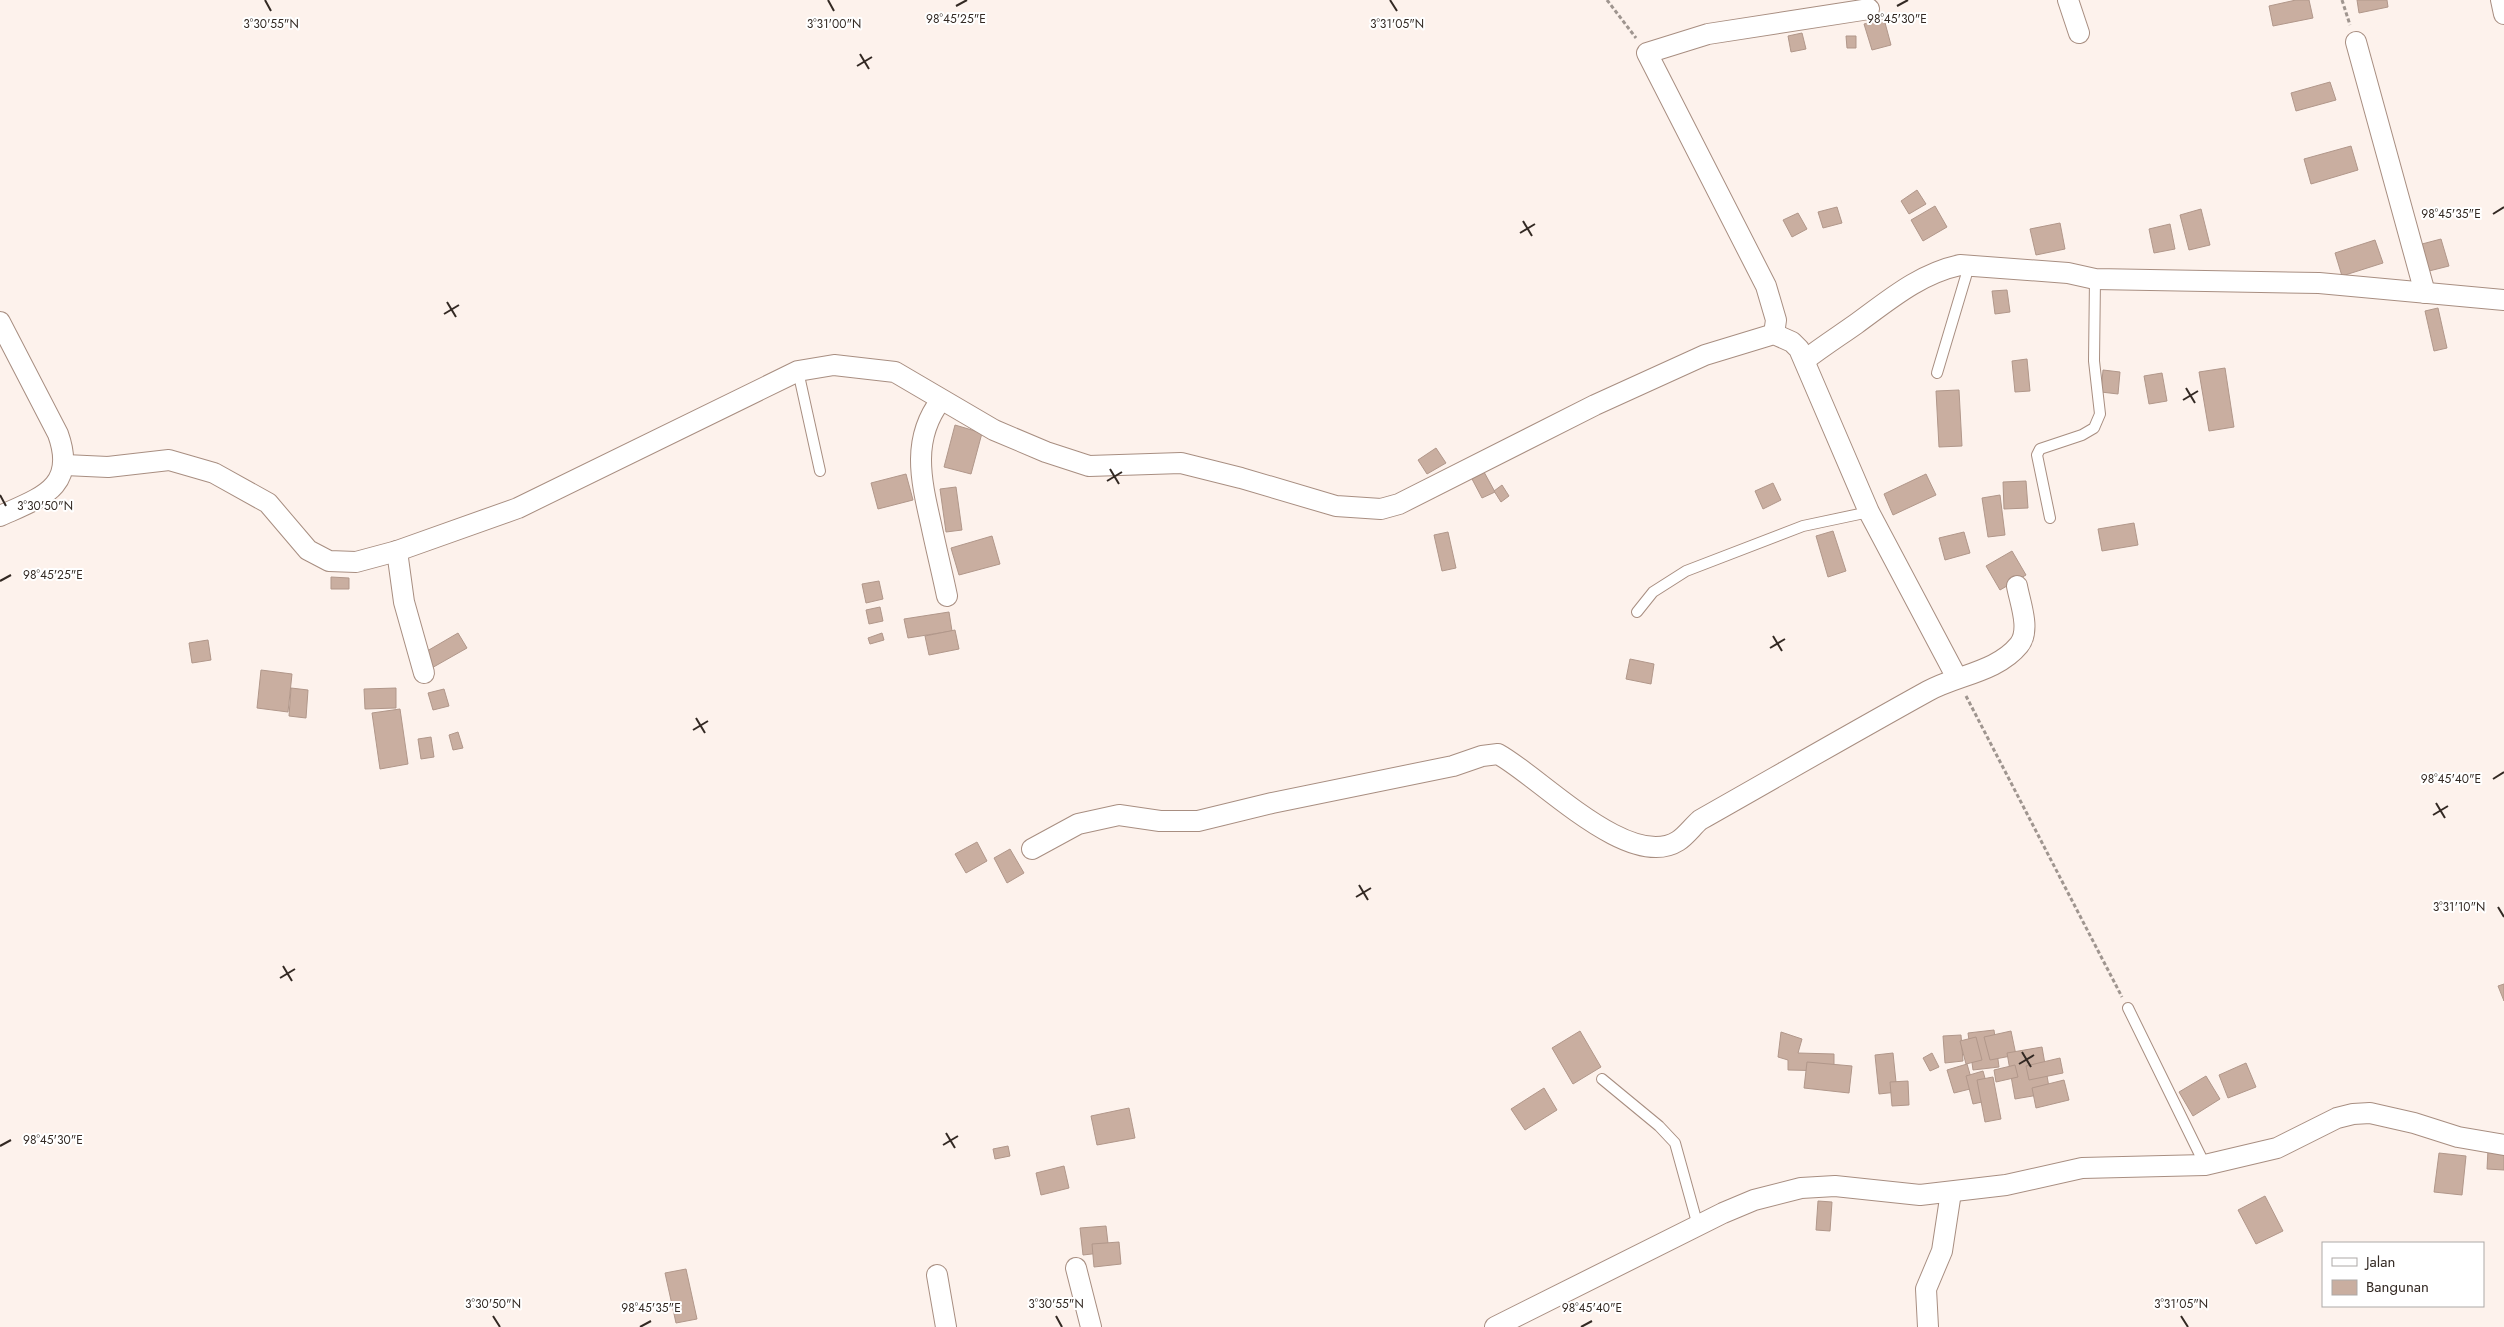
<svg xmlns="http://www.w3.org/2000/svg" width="2504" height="1327" font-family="Jost,sans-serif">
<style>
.building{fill:#c9aea0;stroke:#b1978a}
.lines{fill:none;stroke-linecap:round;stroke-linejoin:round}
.service-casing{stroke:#a88e81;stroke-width:12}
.minor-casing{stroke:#a88e81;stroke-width:22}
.path{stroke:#9f958f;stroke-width:3;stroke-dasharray:4 2.5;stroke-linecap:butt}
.service{stroke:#fff;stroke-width:10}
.minor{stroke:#fff;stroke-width:20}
.ticks{fill:none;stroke:#332923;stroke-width:2}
.ticks-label{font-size:12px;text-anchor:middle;fill:#332923;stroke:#fff;stroke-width:4;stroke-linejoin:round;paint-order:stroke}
</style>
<rect width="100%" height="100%" fill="#fdf2ec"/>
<g class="building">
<polygon points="2296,0 2309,0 2313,18 2273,26 2269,6"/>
<polygon points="2357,0 2387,0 2388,7 2359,13"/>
<polygon points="1884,19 1891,45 1872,50 1864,24"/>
<polygon points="1802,33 1806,49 1791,52 1788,36"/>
<polygon points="1846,36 1856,36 1856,48 1847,48"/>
<polygon points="2330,82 2336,100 2296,111 2291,93"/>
<polygon points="2351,146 2358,170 2311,184 2304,159"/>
<polygon points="1917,190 1926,204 1909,214 1901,201"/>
<polygon points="1935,206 1947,227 1923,241 1911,220"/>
<polygon points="1837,207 1842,223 1823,228 1818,212"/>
<polygon points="2201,209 2210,245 2189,250 2180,215"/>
<polygon points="1798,213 1807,229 1792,237 1783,220"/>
<polygon points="2060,223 2065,249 2036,255 2030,229"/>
<polygon points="2170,224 2175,249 2154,253 2149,229"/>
<polygon points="2441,239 2449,266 2429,271 2422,244"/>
<polygon points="2375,240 2383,263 2342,276 2335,253"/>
<polygon points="2007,290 2010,312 1995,314 1992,291"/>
<polygon points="2438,308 2447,348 2434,351 2425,311"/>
<polygon points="2027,359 2030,391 2015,392 2012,361"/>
<polygon points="2225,368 2234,427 2209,431 2199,372"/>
<polygon points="2103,370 2120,372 2118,394 2101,392"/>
<polygon points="2162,373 2167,401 2149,404 2144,376"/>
<polygon points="1959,390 1962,446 1939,447 1936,391"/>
<polygon points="955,425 982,433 971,474 944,467"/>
<polygon points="1436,448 1446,463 1427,474 1418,460"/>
<polygon points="1484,472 1495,492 1482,498 1472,479"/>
<polygon points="906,474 913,500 878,509 871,483"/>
<polygon points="1926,474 1936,495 1893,515 1884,494"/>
<polygon points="2026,481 2028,508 2004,509 2003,482"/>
<polygon points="1773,483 1781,500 1763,509 1755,491"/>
<polygon points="1502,485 1509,496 1501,502 1494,491"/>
<polygon points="956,487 962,530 946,532 940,489"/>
<polygon points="2000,495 2005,535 1988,537 1982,498"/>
<polygon points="2134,523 2138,545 2102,551 2098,529"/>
<polygon points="1833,531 1846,571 1828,577 1816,536"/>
<polygon points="1448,532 1456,568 1442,571 1434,535"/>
<polygon points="1964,532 1970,553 1945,560 1939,538"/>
<polygon points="992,536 1000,564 959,575 951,548"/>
<polygon points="2012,551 2026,575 2000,590 1986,566"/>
<polygon points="331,577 349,578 349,589 331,589"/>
<polygon points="879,581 883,599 866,603 862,584"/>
<polygon points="880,607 883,621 869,624 866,610"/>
<polygon points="949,612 952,631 908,638 904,619"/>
<polygon points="955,630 959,649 929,655 925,636"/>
<polygon points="458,633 467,648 430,669 422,654"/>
<polygon points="882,633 884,640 870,644 868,638"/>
<polygon points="208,640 211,660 192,663 189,643"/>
<polygon points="1630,659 1654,664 1651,684 1626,679"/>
<polygon points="261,670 292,674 288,712 257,708"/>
<polygon points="291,688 308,690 306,718 289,716"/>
<polygon points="396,688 396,708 365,709 364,689"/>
<polygon points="444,689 449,706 433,710 428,693"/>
<polygon points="400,709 408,764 380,769 372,713"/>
<polygon points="458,732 463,748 453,750 449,735"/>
<polygon points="431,737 434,757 421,759 418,739"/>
<polygon points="977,842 987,861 966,873 955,854"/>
<polygon points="1010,849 1024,873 1007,883 994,858"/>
<polygon points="2504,984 2504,1001 2498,986"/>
<polygon points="1994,1030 1999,1067 1973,1070 1968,1033"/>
<polygon points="1580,1031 1601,1067 1573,1084 1552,1048"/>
<polygon points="2011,1031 2016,1055 1990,1060 1984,1037"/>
<polygon points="1781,1032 1802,1039 1798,1053 1834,1054 1834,1071 1788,1070 1788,1060 1778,1057"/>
<polygon points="1961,1035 1963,1061 1945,1063 1943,1036"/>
<polygon points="1976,1037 1982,1060 1966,1064 1960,1041"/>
<polygon points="2042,1047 2050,1093 2015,1099 2007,1053"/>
<polygon points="1893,1053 1897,1092 1879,1094 1875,1055"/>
<polygon points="1932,1053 1939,1067 1930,1071 1923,1058"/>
<polygon points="2060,1058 2063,1073 2029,1080 2026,1066"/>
<polygon points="1807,1062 1852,1066 1849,1093 1804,1088"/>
<polygon points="2246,1063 2256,1087 2228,1098 2219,1075"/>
<polygon points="1967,1064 1974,1088 1954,1093 1947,1070"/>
<polygon points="2015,1065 2018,1077 1996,1082 1994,1070"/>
<polygon points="1983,1071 1991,1100 1973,1104 1966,1076"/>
<polygon points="2206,1076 2220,1099 2193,1116 2179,1092"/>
<polygon points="1993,1077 2001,1119 1985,1122 1977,1080"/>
<polygon points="2064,1080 2069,1100 2036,1108 2032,1088"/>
<polygon points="1908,1081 1909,1105 1892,1106 1890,1082"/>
<polygon points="1544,1088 1557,1110 1525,1130 1511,1109"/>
<polygon points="1129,1108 1135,1138 1097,1145 1091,1116"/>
<polygon points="1008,1146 1010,1156 995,1159 993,1149"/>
<polygon points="2488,1150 2504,1151 2504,1170 2487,1169"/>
<polygon points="2439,1153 2466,1156 2462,1195 2434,1192"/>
<polygon points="1064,1166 1069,1188 1041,1195 1036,1173"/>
<polygon points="2265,1196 2283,1231 2256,1244 2238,1210"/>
<polygon points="1818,1201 1832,1202 1830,1231 1816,1230"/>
<polygon points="1106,1226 1109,1252 1083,1255 1080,1228"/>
<polygon points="1119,1242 1121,1264 1094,1267 1092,1244"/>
<polygon points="686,1269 697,1319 676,1323 665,1273"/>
</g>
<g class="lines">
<defs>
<g id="service">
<polyline points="798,371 820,471"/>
<polyline points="1937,373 1969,266"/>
<polyline points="2050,518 2037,455 2040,449 2082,435 2094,428 2100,414 2094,361 2095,279"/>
<polyline points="1637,612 1653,592 1686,571 1803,526 1869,512"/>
<polyline points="2128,1008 2205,1165"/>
<polyline points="1602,1079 1659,1126 1675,1143 1698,1226"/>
</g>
<g id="minor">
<polyline points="2068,0 2079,33"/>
<polyline points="2501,0 2504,14"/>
<polyline points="2356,42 2425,293"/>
<path d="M0 322 58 434C77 487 42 497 0 516"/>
<polyline points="1774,334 1776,320 1766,286 1647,53 1708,34 1869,9"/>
<path d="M1805 360C1822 347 1839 336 1856 324 1889 300 1919 274 1960 265L2068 273 2095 279 2319 283 2504 300"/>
<path d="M941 400C911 439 921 480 931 524 936 548 942 572 947 596"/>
<polyline points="65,465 108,467 169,460 214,473 268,503 308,550 329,561 356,562 397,551 518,508 798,371 834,365 895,372 994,430 1046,452 1089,466 1181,463 1241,478 1336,506 1381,509 1399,504 1595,405 1705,355 1774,334 1792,342 1799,349 1869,512 1957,678"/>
<polyline points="397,551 404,602 424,673"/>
<path d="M1032 849 1078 824 1119 815 1160 821H1198L1272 803 1453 766 1482 756 1498 754C1539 776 1629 872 1678 841 1686 836 1693 826 1700 820 1776 777 1852 733 1928 691 1957 675 1997 672 2019 645 2031 630 2020 603 2017 586"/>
<polyline points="1076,1268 1091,1327"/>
<polyline points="937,1275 946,1327"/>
<polyline points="1495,1327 1723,1213 1754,1200 1801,1188 1835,1186 1920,1195 2006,1185 2082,1168 2205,1165 2277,1148 2337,1118 2353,1114 2370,1113 2414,1123 2458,1137 2504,1145"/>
<polyline points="1928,1327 1926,1289 1942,1251 1951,1192"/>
</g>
</defs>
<use href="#service" class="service-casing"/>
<use href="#minor" class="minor-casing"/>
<g class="path">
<polyline points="1607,0 1636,38"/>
<polyline points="2342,0 2350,25"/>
<polyline points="1966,696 2122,997"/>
</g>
<use href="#service" class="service"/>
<use href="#minor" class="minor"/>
</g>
<path class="ticks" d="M265 0 271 11M828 0 834 11M1390 0 1397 11M956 6 967 0M1897 6 1908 0M860 54 869 69M857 66 872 57M2493 214 2504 207M1523 221 1532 236M1520 233 1535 224M447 302 456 317M444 314 459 305M2186 388 2195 403M2183 400 2198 391M1110 469 1119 484M1107 481 1122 472M0 495 6 506M0 581 11 575M1773 636 1782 651M1770 648 1785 639M696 718 705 733M693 730 708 721M2493 779 2504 772M2436 803 2445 818M2433 815 2448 806M1359 885 1368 900M1356 897 1371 888M2498 907 2504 917M283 966 292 981M280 978 295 969M2022 1052 2031 1067M2019 1064 2034 1055M946 1133 955 1148M943 1145 958 1136M0 1146 11 1140M493 1316 500 1327M1056 1316 1062 1327M2181 1316 2188 1327M640 1327 651 1321M1581 1327 1592 1321"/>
<g class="ticks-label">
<text x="956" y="23">98°45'25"E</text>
<text x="1897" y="23">98°45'30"E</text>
<text x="271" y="28">3°30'55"N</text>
<text x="1397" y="28">3°31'05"N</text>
<text x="834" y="28">3°31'00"N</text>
<text x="2451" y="218">98°45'35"E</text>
<text x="45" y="510">3°30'50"N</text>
<text x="53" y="579">98°45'25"E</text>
<text x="2451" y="783">98°45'40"E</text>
<text x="2459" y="911">3°31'10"N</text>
<text x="53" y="1144">98°45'30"E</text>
<text x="493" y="1308">3°30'50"N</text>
<text x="1056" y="1308">3°30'55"N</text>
<text x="2181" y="1308">3°31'05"N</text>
<text x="651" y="1312">98°45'35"E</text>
<text x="1592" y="1312">98°45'40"E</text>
</g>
<rect x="2322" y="1242" width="162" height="65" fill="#ffffff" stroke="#ada9a7"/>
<rect x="2332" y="1258" width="25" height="8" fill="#ffffff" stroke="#ada9a7"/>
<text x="2366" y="1267" font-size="15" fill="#332923">Jalan</text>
<rect x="2332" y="1280" width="25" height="15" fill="#c9aea0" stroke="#ada9a7"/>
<text x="2366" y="1292" font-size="15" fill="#332923">Bangunan</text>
</svg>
